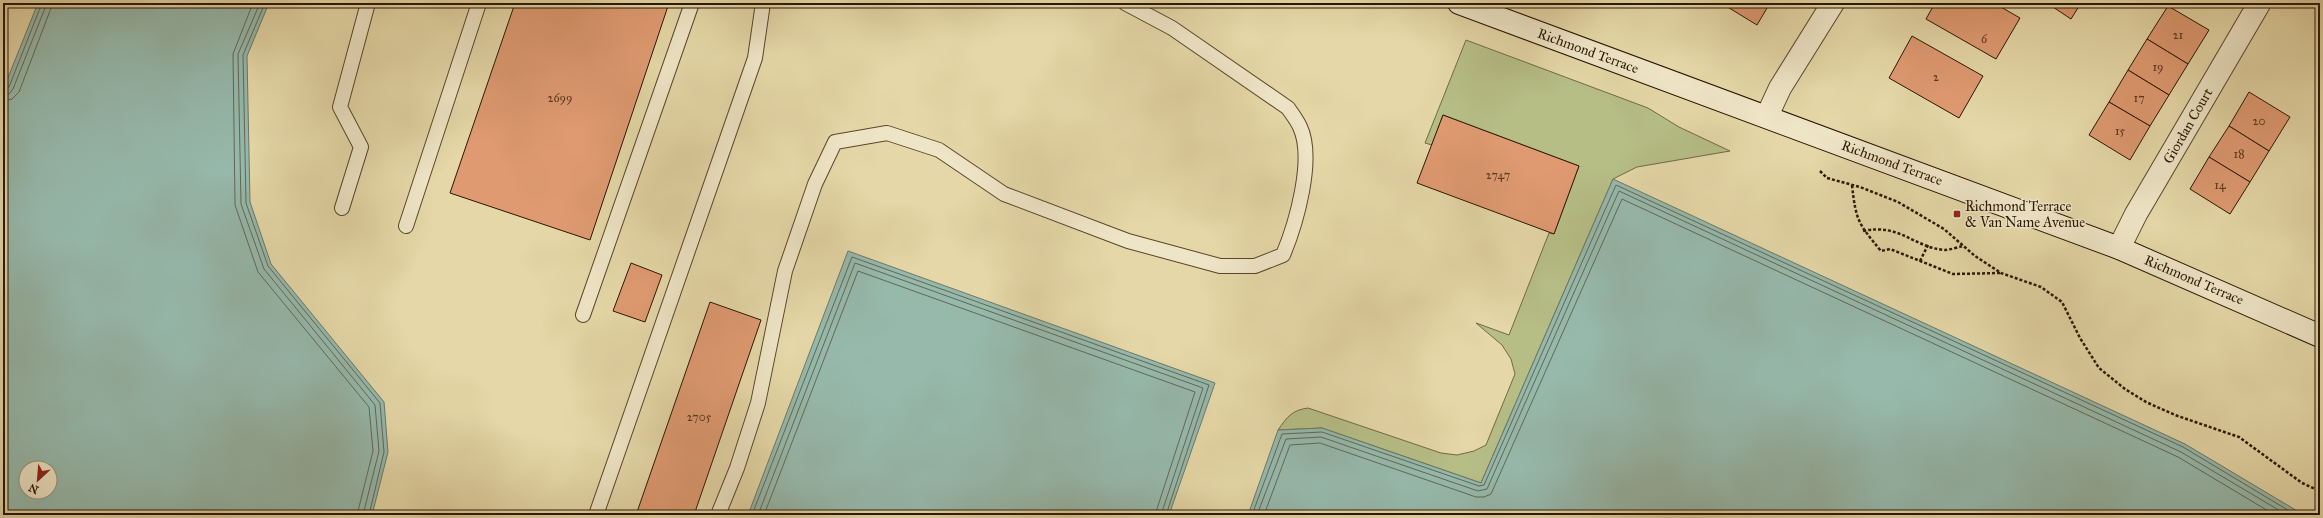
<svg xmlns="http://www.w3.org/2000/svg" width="2323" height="518" font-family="'IM FELL Great Primer',serif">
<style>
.green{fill:#b6be86;stroke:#706a44}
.water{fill:#96b9ac;stroke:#6b7868;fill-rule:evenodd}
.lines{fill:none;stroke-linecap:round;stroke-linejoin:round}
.shore{stroke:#606856;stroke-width:1}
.building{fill:#df9a71;stroke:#2a1601}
.lane-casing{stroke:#59462a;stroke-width:16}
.street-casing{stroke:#59462a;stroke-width:24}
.secondary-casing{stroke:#2a1601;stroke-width:24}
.path{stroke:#2a1601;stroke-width:2.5;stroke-dasharray:3 2;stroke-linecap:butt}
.lane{stroke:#eee5c6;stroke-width:14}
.street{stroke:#eee5c6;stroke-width:22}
.secondary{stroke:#eee5c6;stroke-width:22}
.poi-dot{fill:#8f2418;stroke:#eee5c6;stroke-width:1.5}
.labels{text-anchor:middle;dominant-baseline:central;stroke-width:3;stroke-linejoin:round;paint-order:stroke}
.number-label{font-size:12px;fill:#57371d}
.street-label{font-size:14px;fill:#2a1601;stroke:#eee5c6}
.poi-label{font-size:14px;fill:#2a1601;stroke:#eee5c6;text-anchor:start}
</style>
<rect width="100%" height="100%" fill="#e5d7a7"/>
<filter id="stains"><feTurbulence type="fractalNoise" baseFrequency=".005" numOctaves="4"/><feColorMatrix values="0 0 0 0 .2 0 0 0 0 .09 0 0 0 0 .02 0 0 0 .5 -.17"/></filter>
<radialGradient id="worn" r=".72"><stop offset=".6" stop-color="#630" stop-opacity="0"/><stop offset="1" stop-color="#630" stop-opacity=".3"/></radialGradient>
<path class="green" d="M1466 40 1648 108 1679 127 1730 151 1637 167 1613 179 1481 483 1322 428 1278 430C1287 417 1292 410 1308 408L1441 453 1457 455 1474 451 1486 445 1515 374 1511 359 1502 345 1476 323 1509 335 1549 233 1554 234 1579 166 1443 115 1432 145 1425 143Z"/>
<g class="water">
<path d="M38 3H269L247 56 250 202 271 264 384 402 388 452 372 515H3V90ZM26 468H50V492H26Z"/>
<polygon points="1613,179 2185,444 2304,515 1248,515 1278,430 1322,428 1481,483"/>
<polygon points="848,251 1215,383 1169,515 748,515"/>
</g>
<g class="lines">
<g class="shore">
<polyline points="253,3 233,54 235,205 258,272 369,407 373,451 357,515"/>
<polyline points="260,3 238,54 241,204 264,269 375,405 379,451 363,515"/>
<polyline points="265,3 243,55 246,203 268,266 380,403 384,452 369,515"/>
<polyline points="3,90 9,87 42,3"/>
<polyline points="3,95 9,94 13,89 47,3"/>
<polyline points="3,101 12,99 19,92 53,3"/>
<polyline points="752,515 852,257 1209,385 1166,515"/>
<polyline points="758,515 855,263 1203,388 1161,515"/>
<polyline points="764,515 858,271 1195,392 1155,515"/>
<polyline points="1252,515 1282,434 1322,432 1479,486 1484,485 1616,185 2183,447 2296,515"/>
<polyline points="1257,515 1286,439 1321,437 1478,491 1487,489 1619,191 2181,452 2287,515"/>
<polyline points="1264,515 1290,445 1320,443 1476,497 1484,497 1491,494 1622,199 2178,457 2275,515"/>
</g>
</g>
<g class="building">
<polygon points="515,3 669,3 590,240 450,193"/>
<polygon points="1721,3 1770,3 1757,25"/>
<polygon points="1935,3 1994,3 2020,18 1996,59 1926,19"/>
<polygon points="2047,3 2081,3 2071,19"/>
<polygon points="2168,6 2209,30 2188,64 2147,39"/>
<polygon points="1912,36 1983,76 1959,118 1889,78"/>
<polygon points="2147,39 2188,64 2169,95 2128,70"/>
<polygon points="2128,70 2169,95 2150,126 2109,102"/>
<polygon points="2249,92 2290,117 2269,151 2229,126"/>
<polygon points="2109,102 2150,126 2130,160 2089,135"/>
<polygon points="1443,115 1579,166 1554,234 1417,183"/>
<polygon points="2229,126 2269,151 2250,182 2209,157"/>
<polygon points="2209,157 2250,182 2230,214 2190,189"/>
<polygon points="631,263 662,275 645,322 613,311"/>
<polygon points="710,302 761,320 694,515 636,515"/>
</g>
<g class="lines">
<defs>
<g id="lane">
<polyline points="342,208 361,147 340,107 368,3"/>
<polyline points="406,226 479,3"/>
<polyline points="583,315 692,3"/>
<polyline points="596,515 755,58 763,3"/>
<path d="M718 515 737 468 758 403 785 271 815 184 835 142 887 133 939 150 1004 194 1128 241 1220 266H1255L1283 255C1296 224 1315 159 1300 127 1297 120 1292 114 1288 108L1172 28 1125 3"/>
</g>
<g id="street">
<polyline points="1767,116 1780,88 1833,3"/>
<polyline points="2119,248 2136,214 2259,4"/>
</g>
<polyline id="secondary" points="1459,3 2119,248 2320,336"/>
</defs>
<use href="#lane" class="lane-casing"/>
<use href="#street" class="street-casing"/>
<use href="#secondary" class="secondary-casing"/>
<g class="path">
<polyline points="1820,171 1827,178 1860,187 1898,202 1944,229 1975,256 2001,273 2041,287 2062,302 2080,338 2099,368 2125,389 2146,402 2175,415 2239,437 2302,483 2320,491"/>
<path d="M1852 185C1856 221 1858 223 1881 251L1890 249 1953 274 2000 273"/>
<path d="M1863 231C1901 223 1914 248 1945 250 1950 250 1958 247 1963 246"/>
<polyline points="1920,261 1928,245"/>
</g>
<use href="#lane" class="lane"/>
<use href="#street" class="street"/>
<use href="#secondary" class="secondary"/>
</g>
<rect class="poi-dot" x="1953" y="210" width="8" height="8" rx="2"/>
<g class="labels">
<g class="number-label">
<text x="2178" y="35">21</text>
<text x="1984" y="39">6</text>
<text x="2158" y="67">19</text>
<text x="1936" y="77">2</text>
<text x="560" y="98">2699</text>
<text x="2139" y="98">17</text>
<text x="2259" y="121">20</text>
<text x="2120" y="131">15</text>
<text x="2239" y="154">18</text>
<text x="1498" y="175">2747</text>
<text x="2220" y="185">14</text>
<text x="699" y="417">2705</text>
</g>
<g class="street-label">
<text transform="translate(1588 51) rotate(20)">Richmond Terrace</text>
<text transform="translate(2188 126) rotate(-60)">Giordan Court</text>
<text transform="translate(1892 163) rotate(20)">Richmond Terrace</text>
<text transform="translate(2194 280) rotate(23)">Richmond Terrace</text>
</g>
<g class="poi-label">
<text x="1965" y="206">Richmond Terrace<tspan x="1965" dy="16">&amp; Van Name Avenue</tspan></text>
</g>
</g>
<rect width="2323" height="518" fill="none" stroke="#e5d7a7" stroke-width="16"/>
<rect x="4" y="4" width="2315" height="510" fill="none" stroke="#2a1601" stroke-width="2"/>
<rect x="8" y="8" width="2307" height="502" fill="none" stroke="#2a1601"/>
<g transform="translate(38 480) rotate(206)"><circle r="19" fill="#eee5c6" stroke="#a09277"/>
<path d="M0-3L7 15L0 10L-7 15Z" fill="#8f2418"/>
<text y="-6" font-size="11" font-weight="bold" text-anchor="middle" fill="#2a1601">N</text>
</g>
<rect width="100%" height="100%" filter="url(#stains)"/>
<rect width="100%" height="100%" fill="url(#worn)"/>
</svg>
